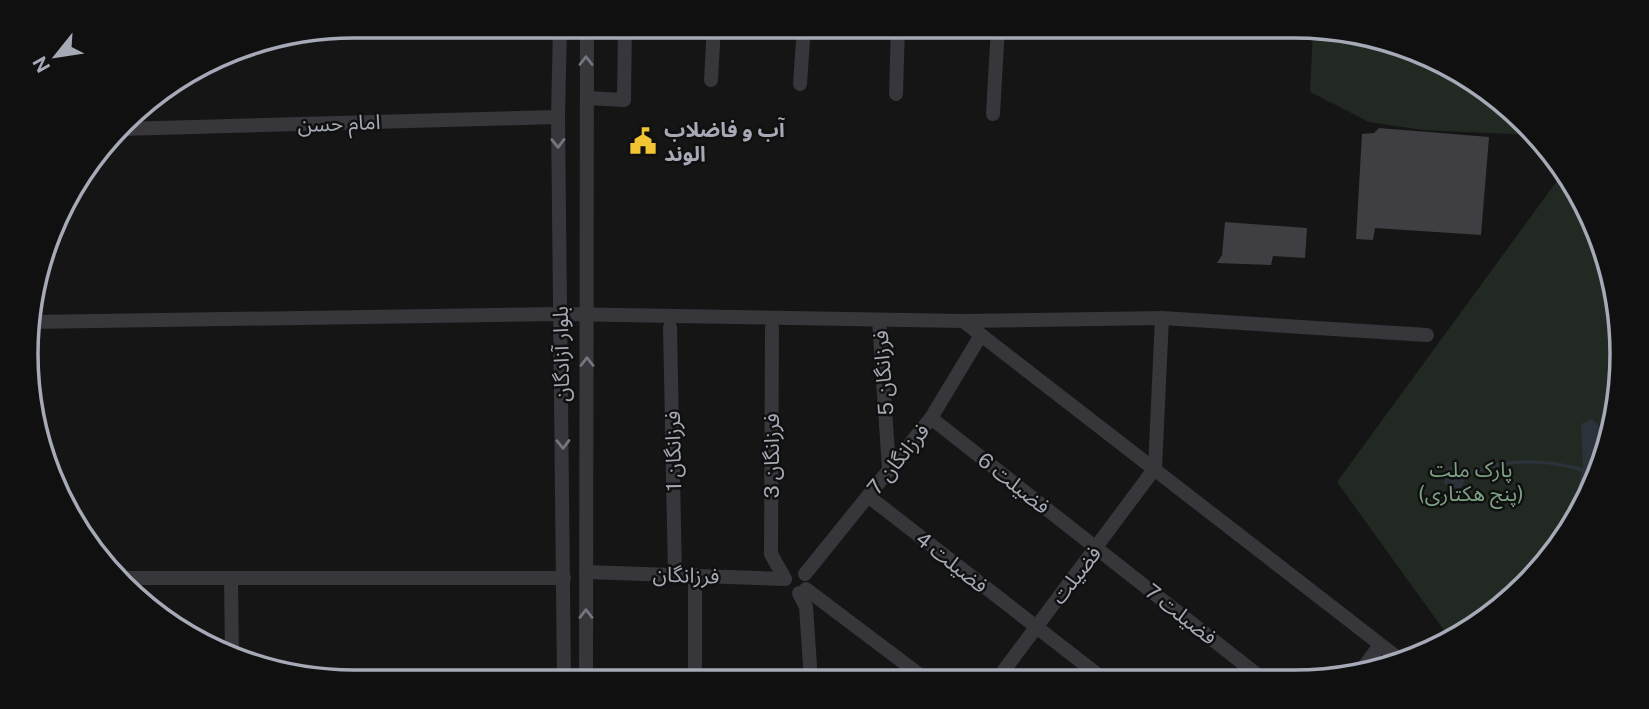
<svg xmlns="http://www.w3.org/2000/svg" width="1649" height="709" font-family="'Public Sans','Noto Sans Arabic',sans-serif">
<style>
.green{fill:#212922}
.water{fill:#2b323a}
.building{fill:#3f3f43}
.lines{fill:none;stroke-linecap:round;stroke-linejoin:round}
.minor{stroke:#36363b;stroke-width:14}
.oneway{stroke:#74767f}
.labels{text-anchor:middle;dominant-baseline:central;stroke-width:5;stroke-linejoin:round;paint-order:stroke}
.street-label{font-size:21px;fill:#a6aab6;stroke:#101011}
.poi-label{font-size:21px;font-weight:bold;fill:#a6aab6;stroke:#101011;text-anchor:start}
.park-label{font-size:21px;fill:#7da183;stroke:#101011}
.rim{fill:none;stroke:#a6aab6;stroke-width:3.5}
</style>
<rect width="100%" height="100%" fill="#151516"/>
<g class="green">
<polygon points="1313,29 1400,44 1511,108 1532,135 1422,130 1369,122 1310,92"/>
<polygon points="1562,174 1589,210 1622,333 1605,460 1555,554 1495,615 1451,640 1337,482"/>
</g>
<path class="water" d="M1592 419 1609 435 1605 460 1576 514 1573 504 1582 472C1543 459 1505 461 1467 476L1461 488 1451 489 1444 483 1446 469 1454 465 1466 472C1506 457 1541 457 1583 468L1581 424Z"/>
<g class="building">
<polygon points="1379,128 1489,137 1481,235 1375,228 1373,240 1356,239 1362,134 1374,133"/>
<polygon points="1225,222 1307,228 1305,258 1273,256 1271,265 1217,263 1222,255"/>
</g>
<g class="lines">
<g class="minor">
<polyline points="560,26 558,117 564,682"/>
<polyline points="829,26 898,30"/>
<polyline points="711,80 714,26"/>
<polyline points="800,84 804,26"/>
<polyline points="896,94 898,26"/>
<polyline points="587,98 624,100 625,26"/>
<polyline points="993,114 998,26"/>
<polyline points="121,129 558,117"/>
<polyline points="879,320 889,469"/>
<polyline points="963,321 1162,318 1427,335"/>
<polyline points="32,322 561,314 963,321 1403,662"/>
<polyline points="670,327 675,575"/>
<polyline points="772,328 771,554 785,579"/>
<polyline points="931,418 1264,680"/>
<polyline points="868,496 1106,681"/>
<polyline points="586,572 785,579"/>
<polyline points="805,574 931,418 981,335"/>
<polyline points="695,575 695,682"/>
<polyline points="119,578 564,578"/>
<polyline points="231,579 232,656"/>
<polyline points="806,589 928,681"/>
<polyline points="799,593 806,607 811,681"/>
<polyline points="1358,675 1380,645"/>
<polyline points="996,681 1155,468 1162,318"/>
<polyline points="586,682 587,26"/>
</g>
</g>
<defs><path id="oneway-chevron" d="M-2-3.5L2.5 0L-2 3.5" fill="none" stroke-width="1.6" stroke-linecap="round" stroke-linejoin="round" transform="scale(1.75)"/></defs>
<g class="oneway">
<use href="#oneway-chevron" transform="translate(586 61) rotate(-90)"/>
<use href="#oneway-chevron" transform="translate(558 143) rotate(89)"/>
<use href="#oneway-chevron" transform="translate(587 362) rotate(-90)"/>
<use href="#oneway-chevron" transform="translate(563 444) rotate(89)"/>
<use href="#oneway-chevron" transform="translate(586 614) rotate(-90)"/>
</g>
<defs>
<symbol id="civic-bare" viewBox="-9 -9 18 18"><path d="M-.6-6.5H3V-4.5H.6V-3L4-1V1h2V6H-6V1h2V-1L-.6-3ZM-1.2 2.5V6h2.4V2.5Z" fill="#f1c432" stroke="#101011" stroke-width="2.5" paint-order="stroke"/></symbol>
</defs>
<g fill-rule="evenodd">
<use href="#civic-bare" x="624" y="122" width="38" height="38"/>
</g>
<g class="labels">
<g class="street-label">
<text transform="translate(339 123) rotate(-2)">امام حسن</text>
<text transform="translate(561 354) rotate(-91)">بلوار آزادگان</text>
<text transform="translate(883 373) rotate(-94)">فرزانگان 5</text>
<text transform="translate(673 451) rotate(-91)">فرزانگان 1</text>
<text transform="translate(771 456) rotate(-90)">فرزانگان 3</text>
<text transform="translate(898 459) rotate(-51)">فرزانگان 7</text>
<text transform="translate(1014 483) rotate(38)">فضیلت 6</text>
<text transform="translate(952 562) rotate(38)">فضیلت 4</text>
<text transform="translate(686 575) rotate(2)">فرزانگان</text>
<text transform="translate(1076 575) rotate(-52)">فضیلت</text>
<text transform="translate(1181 614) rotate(38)">فضیلت 7</text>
</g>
<g class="poi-label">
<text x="664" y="129">آب و فاضلاب<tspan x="664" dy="24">الوند</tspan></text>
</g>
<g class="park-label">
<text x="1471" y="469">پارک ملت<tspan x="1471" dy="24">(پنج هکتاری)</tspan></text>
</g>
</g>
<path d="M0 0H1649V709H0ZM354 38H1294A316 316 0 0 1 1610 354V354A316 316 0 0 1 1294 670H354A316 316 0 0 1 38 354V354A316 316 0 0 1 354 38Z" fill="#101011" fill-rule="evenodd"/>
<path class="rim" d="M354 38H1294A316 316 0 0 1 1610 354V354A316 316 0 0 1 1294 670H354A316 316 0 0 1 38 354V354A316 316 0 0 1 354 38Z"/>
<g transform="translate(56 56) rotate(240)" stroke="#101011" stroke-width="5" paint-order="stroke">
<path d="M0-5L12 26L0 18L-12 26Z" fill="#a6aab6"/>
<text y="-10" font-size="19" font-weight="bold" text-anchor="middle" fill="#a6aab6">N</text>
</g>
</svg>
